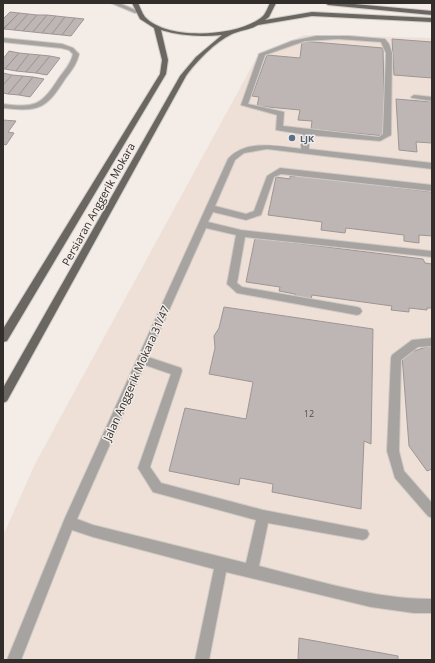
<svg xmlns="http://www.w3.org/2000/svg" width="435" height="663" font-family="'Open Sans',sans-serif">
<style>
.built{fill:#eee0d7}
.building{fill:#beb6b5;stroke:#9e9694}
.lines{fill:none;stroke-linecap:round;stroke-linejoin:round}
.minor-casing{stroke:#d0cac5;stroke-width:2}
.major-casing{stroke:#d0cac5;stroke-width:2}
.minor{fill:#a6a3a1;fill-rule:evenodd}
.major{fill:#6a6762;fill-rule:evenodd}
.service-dot{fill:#5c6f8a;stroke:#f3ece7;stroke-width:1.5}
.labels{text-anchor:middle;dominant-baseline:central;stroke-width:3;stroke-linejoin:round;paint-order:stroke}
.far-service-label{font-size:9px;font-weight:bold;fill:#4e5e75;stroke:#f3ece7;text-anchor:start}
.number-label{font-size:9px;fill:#54504e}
.street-label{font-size:11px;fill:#312e2c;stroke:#f3ece7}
</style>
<rect width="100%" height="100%" fill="#f3ece7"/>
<polygon class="built" points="304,35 432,38 432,660 3,660 3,536 35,464 258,55"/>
<g class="building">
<polygon points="10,12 19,13 3,29 3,19"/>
<polygon points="19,13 28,14 14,30 4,29"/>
<polygon points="28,14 37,15 23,31 14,30"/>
<polygon points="37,15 47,15 33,32 23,31"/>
<polygon points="47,15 56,16 42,33 33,32"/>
<polygon points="56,16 65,17 52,34 42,33"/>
<polygon points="65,17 75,18 62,35 52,34"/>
<polygon points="75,18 84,19 71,36 62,35"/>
<polygon points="392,39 432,42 432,78 394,75"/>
<polygon points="302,41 383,48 385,136 311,129 312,121 298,120 300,110 257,106 259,97 252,96 267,55 300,58"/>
<polygon points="9,51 19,53 5,69 3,69 3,59"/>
<polygon points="19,53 29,54 16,71 5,69"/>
<polygon points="29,54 40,55 26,72 16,71"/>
<polygon points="40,55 50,56 36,73 26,72"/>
<polygon points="50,56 60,58 47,75 36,73"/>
<polygon points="3,73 12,75 3,85"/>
<polygon points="12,75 23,76 8,94 3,93 3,85"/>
<polygon points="23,76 33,77 19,95 8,94"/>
<polygon points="33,77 44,79 30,97 19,95"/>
<polygon points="396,99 432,102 432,143 416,142 417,152 399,150"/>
<polygon points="3,120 16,121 8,132 14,133 6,145 3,144"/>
<polygon points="295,175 432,192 432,236 419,235 419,243 404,241 404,235 346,228 345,233 321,230 322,222 268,215 276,177 290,179 290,176 295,177"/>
<polygon points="255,238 423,259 425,263 432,264 432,308 427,308 427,310 409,308 409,312 391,310 392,306 312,295 311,299 295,297 295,294 279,291 280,287 246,282"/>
<polygon points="224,307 373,329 371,444 364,441 361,509 272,492 273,484 240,478 239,485 169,471 185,408 246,419 253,382 209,374 215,348 214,336 219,328"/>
<polygon points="432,345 432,469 427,471 409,446 402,355"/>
<polygon points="299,638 398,656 398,660 298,660"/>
</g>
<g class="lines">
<defs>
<g id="minor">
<polygon points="111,3 119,3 140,12 135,13"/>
<path d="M316 36H349L385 39 389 44 392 53 391 135 380 141 309 135V149L432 163V169L267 149 244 153 235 160 215 206 246 214 254 211 267 176 280 168 432 185V191L281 174 274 177 261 215 246 220 213 212 208 222 241 230 431 251 432 257 245 237 237 283 242 287 357 307 360 308 362 311 360 314 357 315 237 293 227 284 236 235 206 228 148 357 181 368 182 371 150 467 161 483 263 510 367 530 369 534 367 538 363 540 268 523 259 566C315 580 373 599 432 599V613H414L371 607 226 572 209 660H195L214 569 93 537 72 530 21 660H7L65 518 228 159C245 139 278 146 301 149V134L276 130 277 115 241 105 259 54 292 41ZM338 39 381 42 386 53 383 134 379 137 283 126 284 112 248 104 265 55 305 41ZM145 365 171 374 138 468 153 492 256 520 246 563 93 525 77 519Z"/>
<path d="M3 38 62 44 73 48 79 54C77 64 71 71 65 79 46 109 39 112 3 108V104C35 108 41 106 59 78 64 71 71 64 73 54L69 50 61 48 3 42Z"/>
<polygon points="414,95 432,97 432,101 412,98 411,97"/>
<polygon points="432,338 432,346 418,347 401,360 399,451 404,471 432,503 432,518 428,516 395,478 387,451 391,358 392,355 412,340"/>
</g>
<g id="major">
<path d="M132 3H138C140 7 142 13 145 17 167 41 240 37 263 16 266 13 268 7 270 3H276L269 17 265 20 312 12 432 18V22L312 16 258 25C250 30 240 30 232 34 215 42 196 62 186 76L7 401 3 403V388L180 76 196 57 222 35C200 37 181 36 161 30L168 60 166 74 7 341 3 342V329L160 74 162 60 154 28 140 19Z"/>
<polygon points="325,3 343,3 432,11 432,15 328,5"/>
</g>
</defs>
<use href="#minor" class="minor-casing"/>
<use href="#major" class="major-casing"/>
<use href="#minor" class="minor"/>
<use href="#major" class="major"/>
</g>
<circle class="service-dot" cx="292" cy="138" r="4"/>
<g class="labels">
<g class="far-service-label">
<text x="300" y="138">LJK</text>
</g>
<g class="number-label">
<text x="309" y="413">12</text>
</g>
<g class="street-label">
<text transform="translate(98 204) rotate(-61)">Persiaran Anggerik Mokara</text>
<text transform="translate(136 373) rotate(-66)">Jalan Anggerik Mokara 31/47</text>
</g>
</g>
<rect width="435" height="663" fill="none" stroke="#312e2c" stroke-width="8"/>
</svg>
